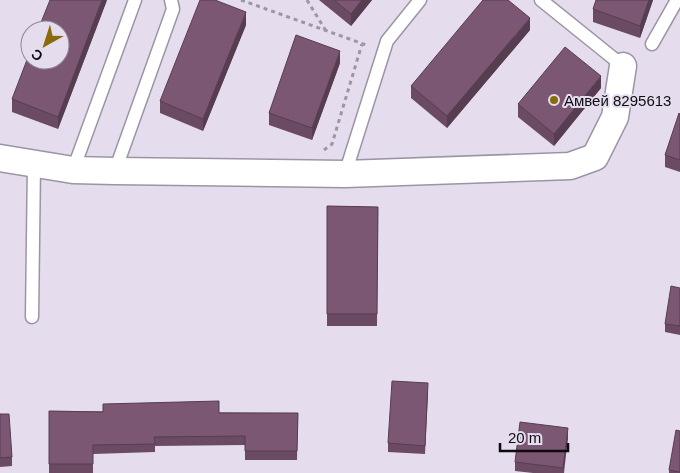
<svg xmlns="http://www.w3.org/2000/svg" width="680" height="473" font-family="Helvetica,sans-serif">
<style>
.lines{fill:none;stroke-linecap:round;stroke-linejoin:round}
.service-casing{stroke:#9b95a3;stroke-width:15}
.minor-casing{stroke:#9b95a3;stroke-width:29}
.path{stroke:#9c96a2;stroke-width:3;stroke-dasharray:4 4;stroke-linecap:butt}
.service{stroke:#fff;stroke-width:12}
.minor{stroke:#fff;stroke-width:26}
.wall{fill:#6b4b63}
.shaded-wall{fill:#573d50}
.building{fill:#7c5773;stroke:#573d50}
.poi-dot{fill:#886c0b;stroke:#e5dded;stroke-width:2}
.labels{text-anchor:middle;dominant-baseline:central;stroke-width:4;stroke-linejoin:round;paint-order:stroke}
.poi-label{font-size:15px;fill:#0d0b10;stroke:#e5dded;text-anchor:start}
</style>
<rect width="100%" height="100%" fill="#e5dded"/>
<g class="lines">
<defs>
<g id="service">
<polyline points="541,0 623,66"/>
<polyline points="652,44 677,0"/>
<polyline points="73,170 135,0"/>
<polyline points="115,171 173,9 171,0"/>
<polyline points="345,174 387,41 420,0"/>
<polyline points="32,317 34,164"/>
</g>
<polyline id="minor" points="0,158 73,170 115,171 345,174 570,166 595,157 615,117 623,66"/>
</defs>
<use href="#service" class="service-casing"/>
<use href="#minor" class="minor-casing"/>
<g class="path">
<polyline points="241,0 369,46"/>
<polyline points="307,0 326,31"/>
<polyline points="324,150 332,144 362,44"/>
</g>
<use href="#service" class="service"/>
<use href="#minor" class="minor"/>
</g>
<g class="wall">
<polygon points="107,0 58,129 12,112 12,99"/>
<polygon points="319,0 372,0 351,26"/>
<polygon points="653,0 640,38 593,22 593,9"/>
<polygon points="246,25 203,131 160,113 160,101"/>
<polygon points="530,30 447,128 411,98 411,86"/>
<polygon points="340,63 312,140 269,125 269,113"/>
<polygon points="601,88 554,146 518,117 518,104"/>
<polygon points="680,114 680,172 665,167 665,155"/>
<polygon points="327,206 378,207 377,326 327,326"/>
<polygon points="680,288 680,335 665,332 665,324"/>
<polygon points="428,392 425,454 388,452 388,443"/>
<polygon points="49,411 298,413 297,460 245,460 245,445 155,446 155,452 93,454 93,473 49,473"/>
<polygon points="0,414 12,457 12,466 0,467"/>
<polygon points="680,431 680,473 669,473 669,470"/>
<polygon points="568,437 564,473 533,473 515,471 515,462"/>
</g>
<g class="shaded-wall">
<polygon points="102,0 107,0 58,129 58,117"/>
<polygon points="362,0 372,0 351,26 351,14"/>
<polygon points="649,0 653,0 640,38 640,26"/>
<polygon points="246,12 246,25 203,131 203,119"/>
<polygon points="530,18 530,30 447,128 447,116"/>
<polygon points="340,51 340,63 312,140 312,128"/>
<polygon points="601,76 601,88 554,146 554,134"/>
<polygon points="568,428 568,437 563,473 563,468"/>
</g>
<g class="building">
<polygon points="50,0 102,0 58,117 12,99 30,52 30,60 60,60 60,30 38,30"/>
<polygon points="200,0 215,0 246,12 203,119 160,101"/>
<polygon points="334,0 362,0 351,14"/>
<polygon points="483,0 508,0 530,18 447,116 411,86"/>
<polygon points="596,0 649,0 640,26 593,9"/>
<polygon points="296,35 340,51 312,128 269,113"/>
<polygon points="565,47 601,76 554,134 518,104"/>
<polygon points="679,113 680,114 680,160 665,155"/>
<polygon points="327,206 378,207 377,314 327,314"/>
<polygon points="671,286 680,288 680,326 665,324"/>
<polygon points="392,381 428,383 425,446 388,443"/>
<polygon points="219,401 219,413 298,413 297,451 245,451 245,436 154,437 155,444 93,445 93,464 49,464 49,411 103,412 103,404"/>
<polygon points="0,414 9,414 12,457 0,458"/>
<polygon points="520,422 568,428 563,468 515,462"/>
<polygon points="676,430 680,431 680,472 669,470"/>
</g>
<circle class="poi-dot" cx="554" cy="100" r="5"/>
<g class="labels">
<g class="poi-label">
<text x="564" y="100">Амвей 8295613</text>
</g>
</g>
<g transform="translate(45 45) rotate(219)"><circle r="24" fill="#e5dded" stroke="#8f8995"/>
<path d="M0-4L9 19L0 12L-9 19Z" fill="#886c0b"/>
<text y="-8" font-size="14" font-weight="bold" text-anchor="middle" fill="#0d0b10">С</text>
</g>
<path d="M500 443v8h68v-8" fill="none" stroke="#0d0b10" stroke-width="2.5"/>
<text x="508" y="443" font-size="15" fill="#0d0b10" stroke="#e5dded" stroke-width="4" paint-order="stroke">20 m</text>
</svg>
